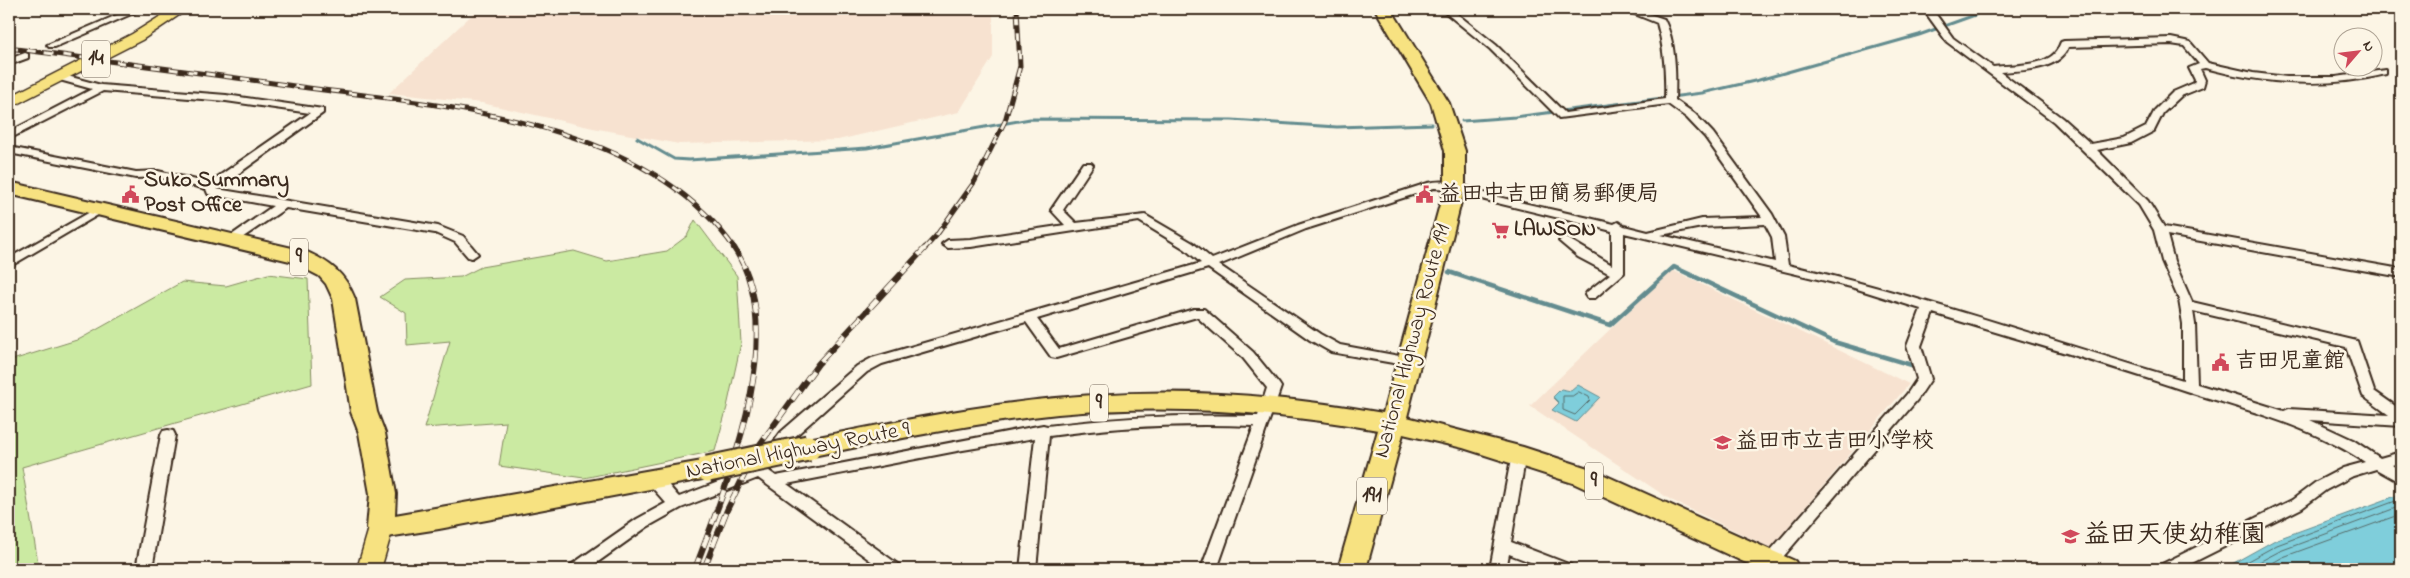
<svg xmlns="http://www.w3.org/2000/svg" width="2410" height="578" font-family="'Indie Flower','Klee One',sans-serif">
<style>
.built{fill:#f7e2d0}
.green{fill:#cbeaa2;stroke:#838a60}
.water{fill:#7fcedb;stroke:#648c8f}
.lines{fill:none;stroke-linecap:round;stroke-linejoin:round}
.shore{stroke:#566c6a;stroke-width:1}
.stream-far1{stroke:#648c8f;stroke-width:3}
.stream{stroke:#648c8f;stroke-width:4.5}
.street-casing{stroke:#3b2a1e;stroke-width:4}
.primary-casing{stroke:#3b2a1e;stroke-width:3}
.highway-casing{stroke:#3b2a1e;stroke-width:4}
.street{fill:#fcf5e5;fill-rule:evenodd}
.primary{fill:#f7e281;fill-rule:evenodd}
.highway{fill:#f7e281;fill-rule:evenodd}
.rail-far1-casing{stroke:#3b2a1e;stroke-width:5}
.rail-casing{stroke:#3b2a1e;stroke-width:6}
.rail-far1{stroke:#fcf5e5;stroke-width:3;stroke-dasharray:9;stroke-linecap:butt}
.rail{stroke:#fcf5e5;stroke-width:4.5;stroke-dasharray:12;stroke-linecap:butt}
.highway-bridge-casing{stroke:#3b2a1e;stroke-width:29;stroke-linecap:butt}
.highway-bridge{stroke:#f7e281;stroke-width:25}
.labels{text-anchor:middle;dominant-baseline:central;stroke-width:5;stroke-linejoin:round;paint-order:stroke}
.shield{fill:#fcf5e5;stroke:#75675a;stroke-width:1}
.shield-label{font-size:21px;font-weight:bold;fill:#3b2a1e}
.poi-label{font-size:22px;font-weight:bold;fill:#3b2a1e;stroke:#fcf5e5;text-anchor:start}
.street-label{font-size:22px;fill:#3b2a1e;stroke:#fcf5e5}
.near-poi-label{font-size:26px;font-weight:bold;fill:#3b2a1e;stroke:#fcf5e5;text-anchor:start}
</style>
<rect width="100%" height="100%" fill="#fcf5e5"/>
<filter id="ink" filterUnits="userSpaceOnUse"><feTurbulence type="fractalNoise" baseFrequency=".02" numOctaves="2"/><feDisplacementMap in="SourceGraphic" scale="10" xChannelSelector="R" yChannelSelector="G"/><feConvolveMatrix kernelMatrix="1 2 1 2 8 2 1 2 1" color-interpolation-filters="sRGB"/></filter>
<g filter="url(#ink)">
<g class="built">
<polygon points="478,9 993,9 993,57 959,112 838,140 679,144 593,128 482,103 389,93"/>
<polygon points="1672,270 1909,384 1771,548 1671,500 1530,406"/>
</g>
<g class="green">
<polygon points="695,220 737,276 741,343 727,407 715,451 584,478 499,466 506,422 424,428 450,341 407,345 406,313 380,297 405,280 461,277 481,267 574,251 607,261 667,251 687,236"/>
<polygon points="268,274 308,279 312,384 22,467 39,569 9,569 9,361 80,339 182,282 226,286"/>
</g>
<g class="water">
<polygon points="1578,385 1600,397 1576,422 1552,410 1559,403 1553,397 1561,389 1571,391"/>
<polygon points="2401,494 2401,569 2223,569 2275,540"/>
</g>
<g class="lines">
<g class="shore">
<polygon points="1579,392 1589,397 1590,400 1575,415 1563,410 1563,396 1572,396"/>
<polyline points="2233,569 2277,545 2401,499"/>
<polyline points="2246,569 2280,551 2401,506"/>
<polyline points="2262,569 2283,557 2401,514"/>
</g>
<g class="stream-far1">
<polyline points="1462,121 1515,117 1702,93 1759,80 1919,35 1975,15 1984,9"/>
<polyline points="637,138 674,159 689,160 867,148 1030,119 1232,120 1337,127 1432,124"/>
</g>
<polyline class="stream" points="1449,272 1610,325 1674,267 1834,342 1915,366"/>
<defs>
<g id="street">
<polygon points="131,9 143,9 55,47 49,47 47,45"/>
<path d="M1441 9H1451L1496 45 1565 113 1665 99C1666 73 1664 47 1657 23L1622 9H1635L1664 19C1676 42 1676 74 1675 100L1695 114 1713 133 1772 214 1784 237 1788 265C1922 296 2051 341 2183 380V324L2179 300 2162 261 2154 230 2139 205 2054 122 1947 42 1923 9H1932L1953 38 1993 67C2011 65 2042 67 2055 53 2058 50 2059 46 2061 42L2064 41 2171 38 2190 42 2208 63 2253 73 2287 77H2336L2386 70V74C2325 89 2265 84 2205 68L2200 69 2205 80 2203 87 2181 96 2163 113 2154 131 2131 143 2097 150 2148 201 2164 227 2401 269V277L2167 235 2174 261 2192 302 2357 341 2374 391 2401 410V426L2310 420 2353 440 2380 458 2401 452V462L2392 465 2401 471V483L2376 469 2353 476 2326 490 2302 508 2180 569H2158L2160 565 2292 500 2316 482 2343 468 2365 462C2306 424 2252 412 2186 391 2103 363 2017 339 1933 313L1921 346 1931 379 1917 400 1777 564 1776 569H1760L1764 558 1907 394 1917 379 1907 346 1921 309 1851 287 1624 233V273L1595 298H1587L1585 295 1587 292 1610 274 1578 257 1559 241 1565 237 1612 265V231L1485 200 1453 189 1434 188 1306 229 1219 265 1320 334 1340 345 1410 358 1417 362 1415 365 1410 366 1331 352 1310 340 1208 268 1037 319 1059 349 1194 309H1204L1253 352 1279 384 1281 387 1217 569H1201L1254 426C1185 423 1118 426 1049 436L1036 569H1020L1035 438 957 451 787 484 899 565 901 569H882L758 478 681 508 647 527 588 569H569L571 565 637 519 666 503 648 483 646 479 648 475C661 471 670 488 679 497L755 468 781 432 857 366 872 358 1201 263 1185 249 1139 221 971 247 948 248 942 244 948 240 971 239 1065 225 1051 210 1083 163H1091L1093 165 1063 210 1076 223 1145 215 1193 243 1212 259 1298 225 1428 183C1452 177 1472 190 1494 196 1534 206 1574 214 1614 224L1618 222 1624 226 1648 232 1702 219 1762 217 1705 137 1687 118 1668 104 1559 118 1490 49ZM2171 44 2184 46 2199 64 2189 68 2195 80 2194 83 2173 92 2155 110 2146 127 2124 138 2091 144 2062 118 2000 72C2020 70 2060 71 2068 47ZM1765 224 1772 237 1775 262 1661 235 1702 227ZM2193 311 2346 347 2363 396 2389 415 2289 409 2284 411 2197 384 2195 324ZM1197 317 1243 358 1267 388 1258 416C1187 414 1117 417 1047 426L1043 425 776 476 769 471 791 440 867 372 882 364 1026 322 1051 357 1056 358Z"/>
<polygon points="25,53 28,54 28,58 9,65 9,59"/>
<polygon points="60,74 101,85 226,95 323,109 323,113 217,189 438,226 463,236 478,254 472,258 468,257 455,242 435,233 286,208 233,244 229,243 227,240 229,237 273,206 212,195 208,194 206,189 158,177 136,178 9,153 9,147 136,172 158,171 209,183 310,113 226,101 103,91 9,139 9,132 92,89 56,79 56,75"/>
<polygon points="99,207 103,208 105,210 103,212 9,267 9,258"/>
<polygon points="168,430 173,431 175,435 152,569 136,569 161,435 163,431"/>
<polygon points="1519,449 1524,450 1526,454 1511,542 1571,565 1573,569 1549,569 1509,554 1506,569 1490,569 1512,454 1514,450"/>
</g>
<g id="primary">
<polygon points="172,9 188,9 142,40 9,108 9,97 132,34"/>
<polygon points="381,519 389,522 393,528 381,569 357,569 369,528 373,522"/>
</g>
<g id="highway">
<path d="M1375 9H1391L1449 103 1465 151V186L1407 417 1523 447 1591 469 1795 561 1799 569H1759L1573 483 1463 448 1403 434 1366 569H1338L1378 430C1273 411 1165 404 1058 414 974 423 891 440 808 457L799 454 795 448 799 442 808 439C902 420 997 401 1093 395 1190 388 1287 396 1383 413L1445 186V151L1431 103Z"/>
<path d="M9 182 305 251C330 262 345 273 355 299L377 412 385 433 396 494 395 515 708 460 717 462 721 469 717 476 708 478 439 529 381 538 371 535 367 528 370 494 359 433 351 412 333 299 326 284 319 276 290 261 9 194Z"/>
</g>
</defs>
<use href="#street" class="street-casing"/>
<use href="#primary" class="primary-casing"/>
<use href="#highway" class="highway-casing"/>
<use href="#street" class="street"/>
<use href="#primary" class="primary"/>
<use href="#highway" class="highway"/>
<defs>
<g id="rail-far1">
<path d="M9 48C106 61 204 73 301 87 443 106 646 119 735 249"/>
<polyline points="924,249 936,236 975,181 1005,121 1020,66 1017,9"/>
</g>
<g id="rail">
<path d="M695 569C727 483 791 332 734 248"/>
<polyline points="704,569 727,510 758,447 818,364 925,248"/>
</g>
</defs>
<use href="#rail-far1" class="rail-far1-casing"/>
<use href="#rail" class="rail-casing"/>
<use href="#rail-far1" class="rail-far1"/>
<use href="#rail" class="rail"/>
<defs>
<polyline id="highway-bridge" points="708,469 808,448"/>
</defs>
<use href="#highway-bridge" class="highway-bridge-casing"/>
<use href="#highway-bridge" class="highway-bridge"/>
</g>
</g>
<defs>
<symbol id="civic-bare" viewBox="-9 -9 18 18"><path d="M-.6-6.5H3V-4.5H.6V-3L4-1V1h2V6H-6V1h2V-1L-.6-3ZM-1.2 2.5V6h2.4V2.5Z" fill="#d1495b" stroke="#fcf5e5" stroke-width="2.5" paint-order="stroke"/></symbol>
<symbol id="supermarket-bare" viewBox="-9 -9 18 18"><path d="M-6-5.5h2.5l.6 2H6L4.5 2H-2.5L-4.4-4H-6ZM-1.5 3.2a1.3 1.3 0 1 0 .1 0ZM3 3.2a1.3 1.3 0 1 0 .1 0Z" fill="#d1495b" stroke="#fcf5e5" stroke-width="2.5" paint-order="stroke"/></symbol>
<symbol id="school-bare" viewBox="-9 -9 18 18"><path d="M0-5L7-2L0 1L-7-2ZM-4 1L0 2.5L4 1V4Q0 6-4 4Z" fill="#d1495b" stroke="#fcf5e5" stroke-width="2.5" paint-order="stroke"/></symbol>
</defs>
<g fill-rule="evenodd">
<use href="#civic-bare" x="118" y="182" width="25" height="25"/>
<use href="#civic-bare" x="1412" y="182" width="25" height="25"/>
<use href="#supermarket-bare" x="1488" y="218" width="25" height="25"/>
<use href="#civic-bare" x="2208" y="350" width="25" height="25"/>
<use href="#school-bare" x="1710" y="430" width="25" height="25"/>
<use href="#school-bare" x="2058" y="524" width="25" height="25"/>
</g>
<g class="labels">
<g class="shield">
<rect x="82" y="40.5" width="28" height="37" rx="4"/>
<rect x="290" y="238.5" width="18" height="37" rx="4"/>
<rect x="1090" y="384.5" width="18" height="37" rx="4"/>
<rect x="1585" y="462.5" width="18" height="37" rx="4"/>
<rect x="1357" y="477.5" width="30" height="37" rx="4"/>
</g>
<g class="shield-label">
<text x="96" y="59">14</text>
<text x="299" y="257">9</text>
<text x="1099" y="403">9</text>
<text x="1594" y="481">9</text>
<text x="1372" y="496">191</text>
</g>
<g class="poi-label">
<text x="144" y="181">Suko Summary<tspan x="144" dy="25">Post Office</tspan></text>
<text x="1439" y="195">益田中吉田簡易郵便局</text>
<text x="1514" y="230">LAWSON</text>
<text x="2235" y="362">吉田児童館</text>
<text x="1736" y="442">益田市立吉田小学校</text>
</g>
<g class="street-label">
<text transform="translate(1413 341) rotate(-75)">National Highway Route 191</text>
<text transform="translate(798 451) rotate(-11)">National Highway Route 9</text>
</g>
<g class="near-poi-label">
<text x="2084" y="536">益田天使幼稚園</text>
</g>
</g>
<rect width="2410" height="578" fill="none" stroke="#fcf5e5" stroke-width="30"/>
<rect x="15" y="15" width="2380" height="548" fill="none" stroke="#3b2a1e" stroke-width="2" filter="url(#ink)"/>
<g transform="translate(2358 52) rotate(62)"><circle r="24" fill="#fcf5e5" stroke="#afa495"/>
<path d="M0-4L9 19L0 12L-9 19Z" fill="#d1495b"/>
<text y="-8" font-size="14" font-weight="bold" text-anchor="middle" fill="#3b2a1e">N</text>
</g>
</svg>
